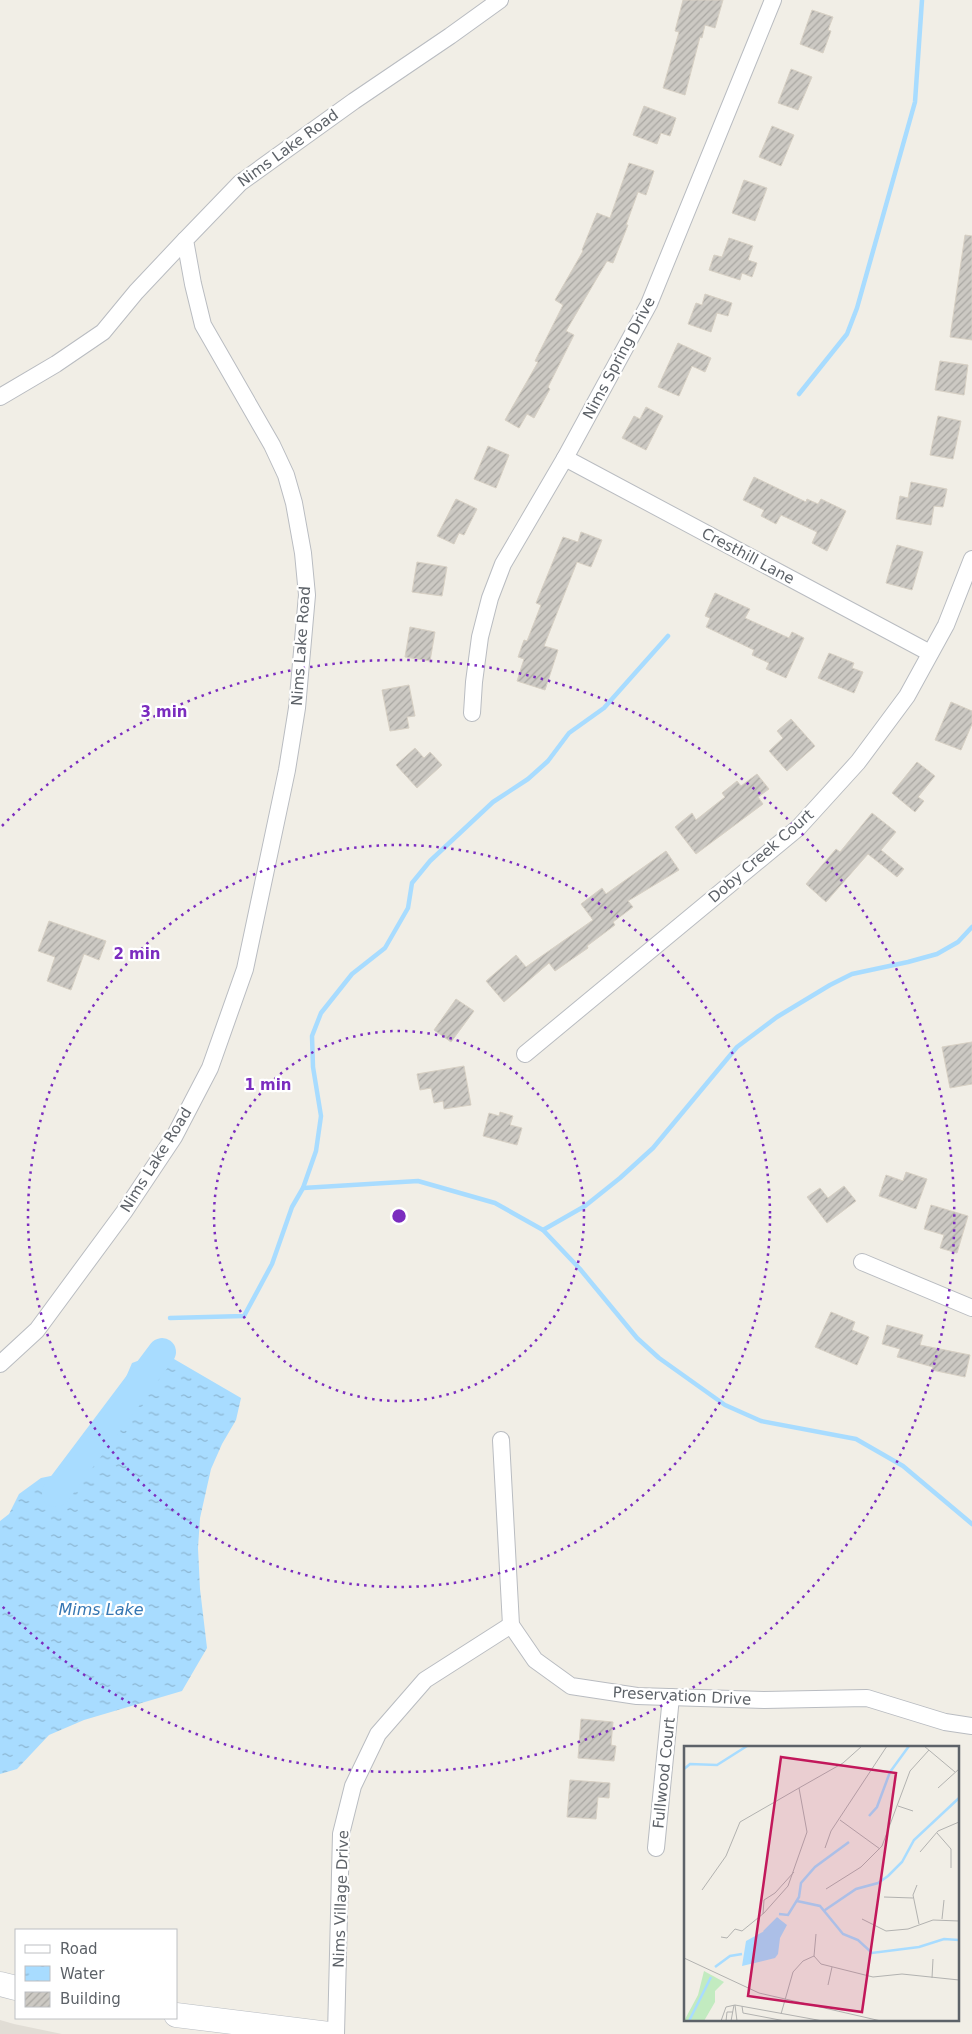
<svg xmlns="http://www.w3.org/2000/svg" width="972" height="2034" font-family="'DejaVu Sans',sans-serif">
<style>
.education{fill:#e1ddd5}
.water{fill:url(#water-ripples)}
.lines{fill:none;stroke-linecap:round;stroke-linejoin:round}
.stream{stroke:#a8dcff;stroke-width:4.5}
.river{stroke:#a8dcff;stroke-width:28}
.building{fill:url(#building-hatch);stroke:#d7d0c4}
.minor-casing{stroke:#b9bcc1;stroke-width:18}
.secondary-casing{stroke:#b9bdc3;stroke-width:25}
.minor{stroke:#fff;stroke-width:16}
.secondary{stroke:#fff;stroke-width:24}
.ring{fill:none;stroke:#7b2cbf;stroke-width:2.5;stroke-dasharray:2.5 5}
.labels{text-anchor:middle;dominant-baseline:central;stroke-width:4.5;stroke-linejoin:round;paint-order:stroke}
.street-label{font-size:15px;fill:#5d6268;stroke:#fff}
.water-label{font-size:16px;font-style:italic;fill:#3677b3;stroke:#fff}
.inset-river{fill:none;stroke:#a8dcff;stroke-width:2.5}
.inset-road{fill:none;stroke:#b2b2b0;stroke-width:1}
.view{fill:#c2185b;fill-opacity:0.15;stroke:#c2185b;stroke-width:2.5}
.inset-edge{fill:none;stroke:#5d6268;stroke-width:2.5}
.centre{fill:#7b2cbf;stroke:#fff;stroke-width:2.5}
.ring-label{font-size:15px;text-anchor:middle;font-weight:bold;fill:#7b2cbf;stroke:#fff;stroke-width:4.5;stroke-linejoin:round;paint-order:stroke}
</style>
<defs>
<pattern id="water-ripples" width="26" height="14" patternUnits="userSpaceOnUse" patternTransform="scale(1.25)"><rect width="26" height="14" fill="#a8dcff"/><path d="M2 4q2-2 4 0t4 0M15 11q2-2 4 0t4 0" fill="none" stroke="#8cb6d2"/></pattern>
<pattern id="building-hatch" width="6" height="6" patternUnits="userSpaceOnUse" patternTransform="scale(1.25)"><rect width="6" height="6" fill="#ccc9c3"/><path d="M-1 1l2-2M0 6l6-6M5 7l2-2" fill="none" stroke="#a9a7a2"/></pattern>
</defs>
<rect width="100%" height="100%" fill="#f1eee6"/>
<polygon class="education" points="0,2020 14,2024 62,2034 0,2034"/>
<polygon class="water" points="162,1352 241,1398 236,1420 222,1444 211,1469 200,1518 198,1548 200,1589 207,1648 182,1691 84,1720 49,1735 17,1769 0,1774 0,1521 9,1514 19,1494 41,1478 65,1473 95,1450 132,1363"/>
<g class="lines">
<g class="stream">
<polyline points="799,394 847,334 857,308 915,102 922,0"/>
<polyline points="303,1188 418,1181 495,1203 543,1230 580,1269 637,1338 659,1358 725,1405 761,1421 856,1439 903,1466 972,1524"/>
<polyline points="543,1230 585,1206 620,1178 653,1148 737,1047 777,1017 830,985 852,974 908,962 937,954 958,942 972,927"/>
<polyline points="170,1318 244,1316 272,1264 292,1207 303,1188 316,1151 321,1116 313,1067 312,1036 321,1013 352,974 385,948 408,908 412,883 430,861 493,802 528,779 548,761 569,733 604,708 668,636"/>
</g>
<polyline class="river" points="56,1493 162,1352"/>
</g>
<g class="building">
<polygon points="683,0 723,0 715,28 705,25 702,38 700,37 685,95 663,88 679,32 675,31"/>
<polygon points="812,10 833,17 828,30 831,31 823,53 800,44"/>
<polygon points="791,69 812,77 798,110 778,103"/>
<polygon points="644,106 676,118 670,136 661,133 657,144 633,135"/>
<polygon points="772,126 794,135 781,166 759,157"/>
<polygon points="629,163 654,171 646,195 638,192 626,225 628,225 613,263 607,261 566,331 574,335 548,387 550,389 534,418 527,414 519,428 505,420 538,362 535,361 563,305 555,300 583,251 582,250 597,213 610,218"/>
<polygon points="744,180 767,188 755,221 732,213"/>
<polygon points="965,235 972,236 972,340 950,337"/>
<polygon points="729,238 753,246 748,260 757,263 752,277 742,273 740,280 709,270 714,255 722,257"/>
<polygon points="705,294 732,303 728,316 717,313 711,332 688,324 696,303 702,305"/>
<polygon points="678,343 711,358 705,372 692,366 679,396 658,387"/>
<polygon points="940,361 968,365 964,395 935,390"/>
<polygon points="646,407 663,416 646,450 622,438 634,416 640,419"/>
<polygon points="938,416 961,421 953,459 930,455"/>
<polygon points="488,446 509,455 496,488 474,479"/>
<polygon points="754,477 806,502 807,499 818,504 821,499 846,511 827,551 812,543 817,532 781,515 776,524 761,516 764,510 743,500"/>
<polygon points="911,482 947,489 943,507 934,506 931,525 896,519 900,496 908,498"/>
<polygon points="456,499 477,509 464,535 459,533 454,544 437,536"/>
<polygon points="581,532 602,540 591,567 577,562 544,646 558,650 545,690 517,681 524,659 518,657 524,640 527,641 541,605 536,603 563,537 578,542"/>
<polygon points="897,545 923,552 912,590 886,583"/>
<polygon points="417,562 447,567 442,596 412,592"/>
<polygon points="715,593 750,609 745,618 789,638 792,632 804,638 786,678 766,669 769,663 752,655 754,650 706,627 710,618 705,616"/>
<polygon points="410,627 435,632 430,661 405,657"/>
<polygon points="829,653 854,663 852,668 863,672 854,693 818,678"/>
<polygon points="409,685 415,716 407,717 409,728 390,731 382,690"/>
<polygon points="951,702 972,711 972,724 961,750 935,740"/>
<polygon points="791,719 815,746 787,771 769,751 783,738 777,731"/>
<polygon points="415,748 424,758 430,752 442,765 417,788 396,765"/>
<polygon points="917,762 935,776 918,797 924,801 915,812 892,793"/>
<polygon points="757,774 769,789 758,797 763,804 696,854 675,827 692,813 696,820 725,797 722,793 737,781 741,786"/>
<polygon points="872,813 896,832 881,850 904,869 897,877 868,854 826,902 806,884 836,849 840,852"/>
<polygon points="666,851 679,870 628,901 633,907 613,922 615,925 587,946 588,948 555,971 549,963 504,1002 486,981 516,955 526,967 593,920 581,904 602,888 606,894"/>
<polygon points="49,921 106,941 99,960 84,954 71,990 47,981 55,957 38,951"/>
<polygon points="456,999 474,1011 451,1042 434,1030"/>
<polygon points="972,1042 972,1084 950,1088 942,1047"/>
<polygon points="464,1066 471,1105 444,1109 443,1101 434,1103 431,1088 420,1090 417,1074"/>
<polygon points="500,1112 513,1116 510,1125 522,1128 517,1145 483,1136 489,1113 499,1116"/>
<polygon points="906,1172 927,1179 916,1209 879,1196 886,1175 903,1181"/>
<polygon points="844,1186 856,1201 827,1223 807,1197 820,1188 828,1198"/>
<polygon points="931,1205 968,1216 957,1253 940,1248 944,1235 924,1229"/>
<polygon points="831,1312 855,1322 852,1330 869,1337 857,1365 815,1347"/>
<polygon points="887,1325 923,1335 920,1345 970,1355 965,1377 932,1370 933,1367 897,1357 900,1349 882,1344"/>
<polygon points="581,1719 613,1722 611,1745 616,1746 614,1761 578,1758"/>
<polygon points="570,1780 610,1783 609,1798 598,1797 596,1819 567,1817"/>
</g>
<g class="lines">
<defs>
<g id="minor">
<polyline points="0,397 56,364 103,332 136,292 185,240"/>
<polyline points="565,458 930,653"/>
<polyline points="472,713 474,682 480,637 490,598 503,564 565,458 649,304 773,0"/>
<polyline points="525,1054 798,828 858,762 907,696 946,625 972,559"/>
<polyline points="862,1262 972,1308"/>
<polyline points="0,1364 37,1330 124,1212 174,1137 210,1068 245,969 287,770 297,708 307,595 303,553 294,503 286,475 272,445 203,325 193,284 185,240 240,183 354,101 450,36 500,0"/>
<polyline points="501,1440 511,1625 535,1660 571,1686 637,1696 764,1700 867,1698 945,1722 972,1726"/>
<polyline points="656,1848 671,1697"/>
<polyline points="336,2034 341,1834 353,1786 378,1734 425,1680 511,1625"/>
</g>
<g id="secondary">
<polyline points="0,1984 16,1988"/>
<polyline points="176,2015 329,2034"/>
</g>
</defs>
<use href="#minor" class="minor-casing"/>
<use href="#secondary" class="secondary-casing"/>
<use href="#minor" class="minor"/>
<use href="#secondary" class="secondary"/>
</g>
<g class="ring">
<circle cx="399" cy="1216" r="185"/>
<circle cx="399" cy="1216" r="371"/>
<path d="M2 826A556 556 0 1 1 2 1606"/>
</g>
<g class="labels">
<g class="street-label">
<text transform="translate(288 148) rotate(-36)">Nims Lake Road</text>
<text transform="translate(619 358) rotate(-62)">Nims Spring Drive</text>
<text transform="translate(748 556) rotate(28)">Cresthill Lane</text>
<text transform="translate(301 646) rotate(-86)">Nims Lake Road</text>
<text transform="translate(761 856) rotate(-41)">Doby Creek Court</text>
<text transform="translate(156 1160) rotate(-58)">Nims Lake Road</text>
<text transform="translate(682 1696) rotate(3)">Preservation Drive</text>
<text transform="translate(664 1773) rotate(-84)">Fullwood Court</text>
<text transform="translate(341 1899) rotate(-88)">Nims Village Drive</text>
</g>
<g class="water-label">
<text x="101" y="1609">Mims Lake</text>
</g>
</g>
<g transform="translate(684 1746)">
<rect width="275" height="275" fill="#f1eee6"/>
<path d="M20 225 40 236 31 245V256L20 275H0L14 249Z" fill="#c2ebc0"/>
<path d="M94 172 103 179 96 192 94 208 91 212 58 220 62 195 84 183Z" fill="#a8dcff"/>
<path class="inset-river" d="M0 23 6 18 33 19 63 0M185 70 193 61 206 26 225 0M113 155 136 160 159 188 174 194 188 207 235 201 260 193 275 194M141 164 172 143 194 137 204 130 218 116 230 94 275 52M95 168 104 169 115 151 117 137 131 121 165 96M80 186 94 172M31 221 46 210 58 208M5 275 27 231"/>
<path class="inset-road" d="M240 0 271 26M254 42 275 23M214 60 229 65M156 74 196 103M253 87 267 103V122M141 102 147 85 203 0M236 106 254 85 275 76M0 135V153M233 139 229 149 235 178M142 143 177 121 198 100 226 25 245 4M18 144 42 110 56 76 115 42M200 151 229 152M79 168 80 154 91 147 110 126M178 173 202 185 224 183 249 174 275 175M258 173 260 154M132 188 130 210 137 218 189 231 218 228 275 234M37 191 43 192 51 183 58 185 80 167 104 140 123 86 115 42 159 17 178 0M0 212 75 247 197 275M248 232 249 213M144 239 148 221M51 259 53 275M58 260 59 267 101 275M97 268 109 226 119 215 130 210M37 275 42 261 51 259 139 275M42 275 43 266H49M47 275 50 259"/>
<path class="view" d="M97 11 212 27 178 266 64 250Z"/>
<rect width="275" height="275" class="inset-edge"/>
</g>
<circle cx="399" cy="1216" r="8" class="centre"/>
<g class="ring-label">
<text x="164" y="717">3 min</text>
<text x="137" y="959">2 min</text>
<text x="268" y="1090">1 min</text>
</g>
<rect x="15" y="1929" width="162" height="90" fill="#ffffff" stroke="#bec0c3"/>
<rect x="25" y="1945" width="25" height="8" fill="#ffffff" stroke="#bec0c3"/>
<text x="60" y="1954" font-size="15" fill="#5d6268">Road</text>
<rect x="25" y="1966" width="25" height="15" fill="url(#water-ripples)" stroke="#bec0c3"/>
<text x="60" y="1979" font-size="15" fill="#5d6268">Water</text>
<rect x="25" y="1992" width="25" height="15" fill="url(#building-hatch)" stroke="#bec0c3"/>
<text x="60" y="2004" font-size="15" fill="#5d6268">Building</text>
</svg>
